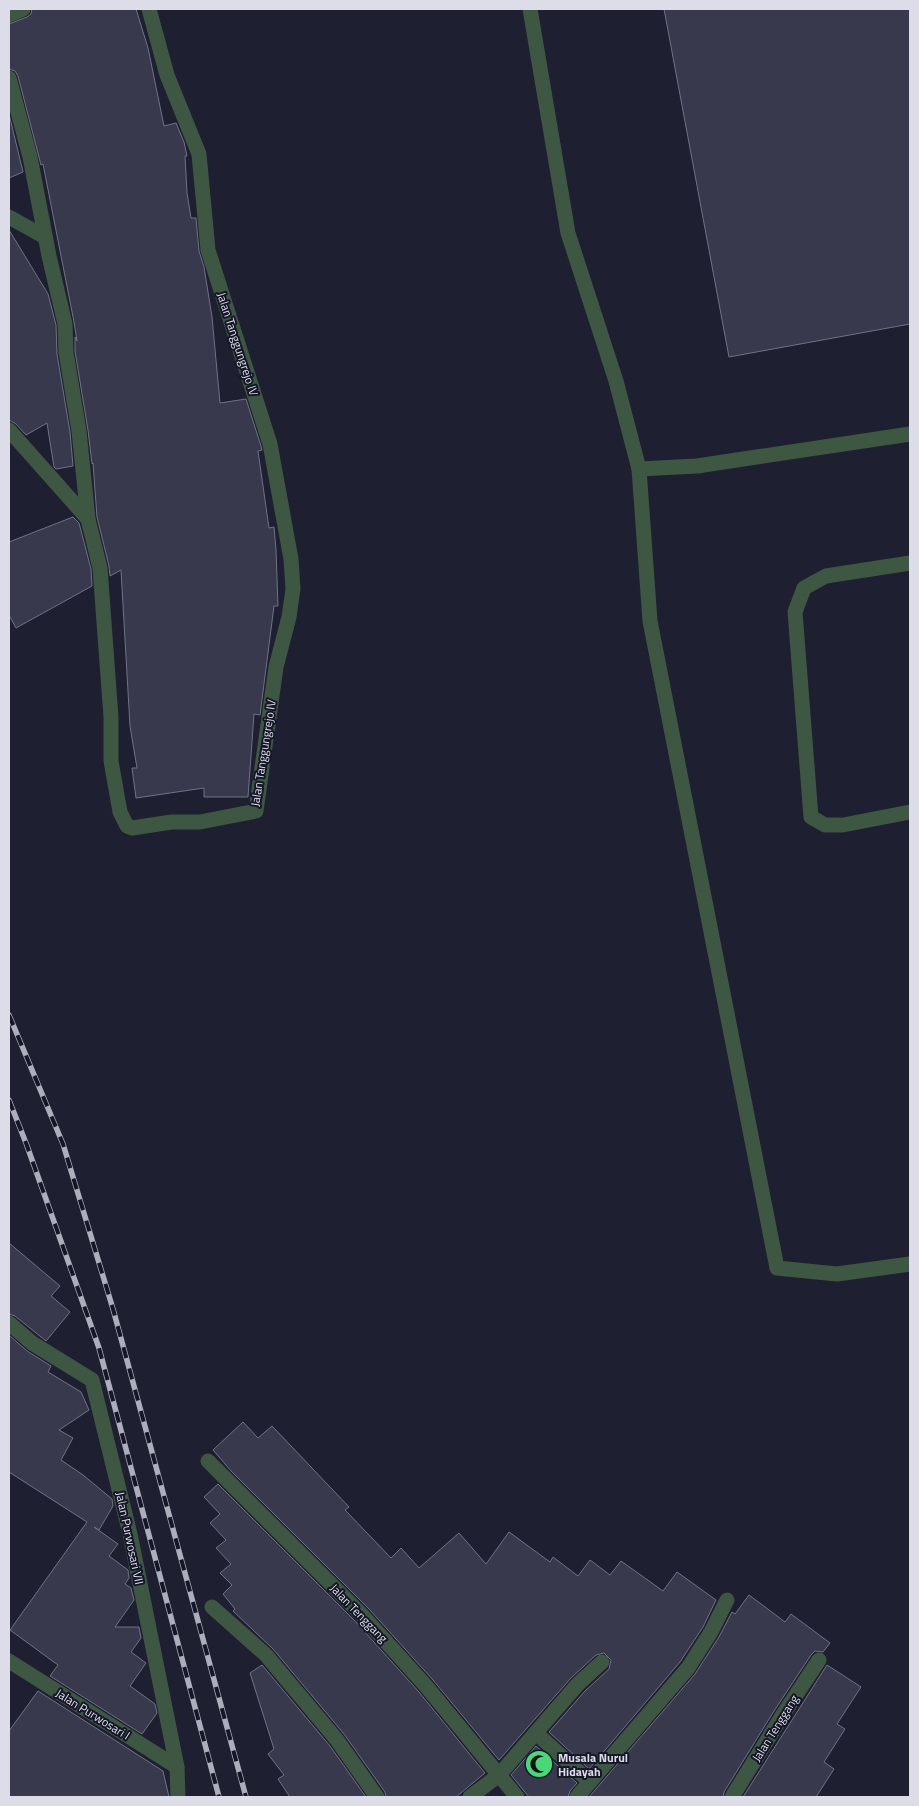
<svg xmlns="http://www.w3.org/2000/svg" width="919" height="1806" font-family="'Titillium Web',sans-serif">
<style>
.building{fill:#38394d;stroke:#707287}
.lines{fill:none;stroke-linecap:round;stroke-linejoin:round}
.lane{stroke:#3e5743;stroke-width:15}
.street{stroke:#3e5743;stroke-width:15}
.rail-casing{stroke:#adaebc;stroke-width:5.5}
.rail{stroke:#151627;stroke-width:4;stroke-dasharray:11;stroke-linecap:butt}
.labels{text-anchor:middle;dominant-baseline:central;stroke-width:4;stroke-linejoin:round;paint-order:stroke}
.street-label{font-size:12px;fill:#dcdde9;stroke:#151627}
.poi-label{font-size:12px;font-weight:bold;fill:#dcdde9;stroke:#151627;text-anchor:start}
</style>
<rect width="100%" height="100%" fill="#1e1f31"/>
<g class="building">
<polygon points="32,9 136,9 148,48 164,126 176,123 184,142 187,156 185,156 187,193 191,218 196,218 199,251 204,267 212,317 220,403 246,399 261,446 262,450 258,451 269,528 274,527 276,550 278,606 274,606 260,715 254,714 248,797 204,797 204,788 136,798 132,768 137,768 130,726 121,570 110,576 109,566 97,517 93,463 92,464 88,430 75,351 75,337 77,341 74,322 43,164 41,165 18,76 15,71 9,69 9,24 27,17 31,14"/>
<polygon points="664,9 910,9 910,324 729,357"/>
<polygon points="9,114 23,172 9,178"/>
<polygon points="9,230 48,294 56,325 57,354 70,432 73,466 56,469 54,467 47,423 26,435 16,424 9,420"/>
<polygon points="73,517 79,523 91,569 92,586 16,628 9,615 9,542"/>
<polygon points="9,1243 60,1286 51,1296 70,1312 46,1341 15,1316 9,1314"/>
<polygon points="9,1335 27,1351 51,1366 48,1372 81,1392 89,1410 59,1430 73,1438 61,1460 83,1475 112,1499 113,1506 99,1530 94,1527 118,1544 109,1556 128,1570 129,1578 125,1584 131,1588 134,1600 115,1627 139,1627 141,1638 131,1652 146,1663 130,1686 155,1704 157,1713 142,1734 50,1676 58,1665 10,1630 87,1522 9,1472"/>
<polygon points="243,1422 258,1438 272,1426 349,1507 345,1510 391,1558 401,1548 419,1568 459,1533 486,1564 509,1532 550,1562 553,1557 578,1576 590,1560 610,1575 621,1561 663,1591 677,1572 716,1600 703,1627 680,1662 589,1769 549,1732 585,1691 609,1669 611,1660 604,1653 596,1655 571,1678 499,1760 433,1680 369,1609 232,1472 213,1450"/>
<polygon points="218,1484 355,1621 419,1692 485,1773 456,1797 386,1797 385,1792 344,1734 273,1649 233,1611 235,1609 223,1594 232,1585 220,1573 231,1564 216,1548 226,1540 210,1523 220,1514 204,1497"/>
<polygon points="749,1595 785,1622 791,1614 830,1643 823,1652 815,1651 811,1655 774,1711 724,1792 723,1797 589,1797 695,1674 719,1637 732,1612 735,1614"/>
<polygon points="262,1665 330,1746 366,1797 290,1797 278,1779 284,1775 268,1754 274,1749 250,1673"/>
<polygon points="827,1665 861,1687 837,1724 845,1729 824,1762 834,1769 816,1797 743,1797"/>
<polygon points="38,1691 163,1771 169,1797 9,1797 9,1731"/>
<polygon points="536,1746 577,1783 570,1791 568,1797 529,1797 511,1775"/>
</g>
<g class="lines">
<g class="lane">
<polyline points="530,9 568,233 616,381 639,469 697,466 910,434"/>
<polyline points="639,469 650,621 777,1268 837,1274 910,1264"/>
<polyline points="910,563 826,576 804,588 795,612 811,817 825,825 843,825 910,812"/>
</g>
<g class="street">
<polyline points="9,15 23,9"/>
<polyline points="9,78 30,157 49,256 65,324 66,352 79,431 88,519 100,568 111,717 111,761 120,812 127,826 132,828 172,822 200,822 256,811 276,667 289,617 293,589 291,559 270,444 208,250 199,154 167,75 149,9"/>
<polyline points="9,217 45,237"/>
<polyline points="9,430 88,519"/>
<polyline points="9,1323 32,1343 92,1380 130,1534 177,1767 178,1797"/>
<polyline points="208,1461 362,1615 426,1686 517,1797"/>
<polyline points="212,1607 266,1655 337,1740 377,1797"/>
<polyline points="9,1661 177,1767"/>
<polyline points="536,1733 590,1782"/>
<polyline points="470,1797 499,1775 578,1684 602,1662"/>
<polyline points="577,1797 688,1668 711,1632 727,1600"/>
<polyline points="732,1797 782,1716 819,1660"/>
</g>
<defs>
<g id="rail">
<polyline points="9,1015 63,1144 113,1309 246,1797"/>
<polyline points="9,1100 26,1143 99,1348 219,1797"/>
</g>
</defs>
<use href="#rail" class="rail-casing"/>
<use href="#rail" class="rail"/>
</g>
<defs>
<symbol id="mosque-disc" viewBox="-11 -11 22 22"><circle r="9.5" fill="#49d778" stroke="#151627"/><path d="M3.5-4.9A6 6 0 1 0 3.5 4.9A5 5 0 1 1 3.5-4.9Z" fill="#111"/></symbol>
</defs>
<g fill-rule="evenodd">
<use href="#mosque-disc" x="523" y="1748" width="32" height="32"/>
</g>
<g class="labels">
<g class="street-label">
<text transform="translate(238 344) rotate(72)">Jalan Tanggungrejo IV</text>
<text transform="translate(263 753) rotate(-81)">Jalan Tanggungrejo IV</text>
<text transform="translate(130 1538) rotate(78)">Jalan Purwosari VII</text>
<text transform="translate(359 1613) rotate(46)">Jalan Tenggang</text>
<text transform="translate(93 1714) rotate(32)">Jalan Purwosari I</text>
<text transform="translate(775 1728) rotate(-58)">Jalan Tenggang</text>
</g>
<g class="poi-label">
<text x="558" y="1757">Musala Nurul<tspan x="558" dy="14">Hidayah</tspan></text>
</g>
</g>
<rect width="919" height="1806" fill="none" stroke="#dcdde9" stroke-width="20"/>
</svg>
